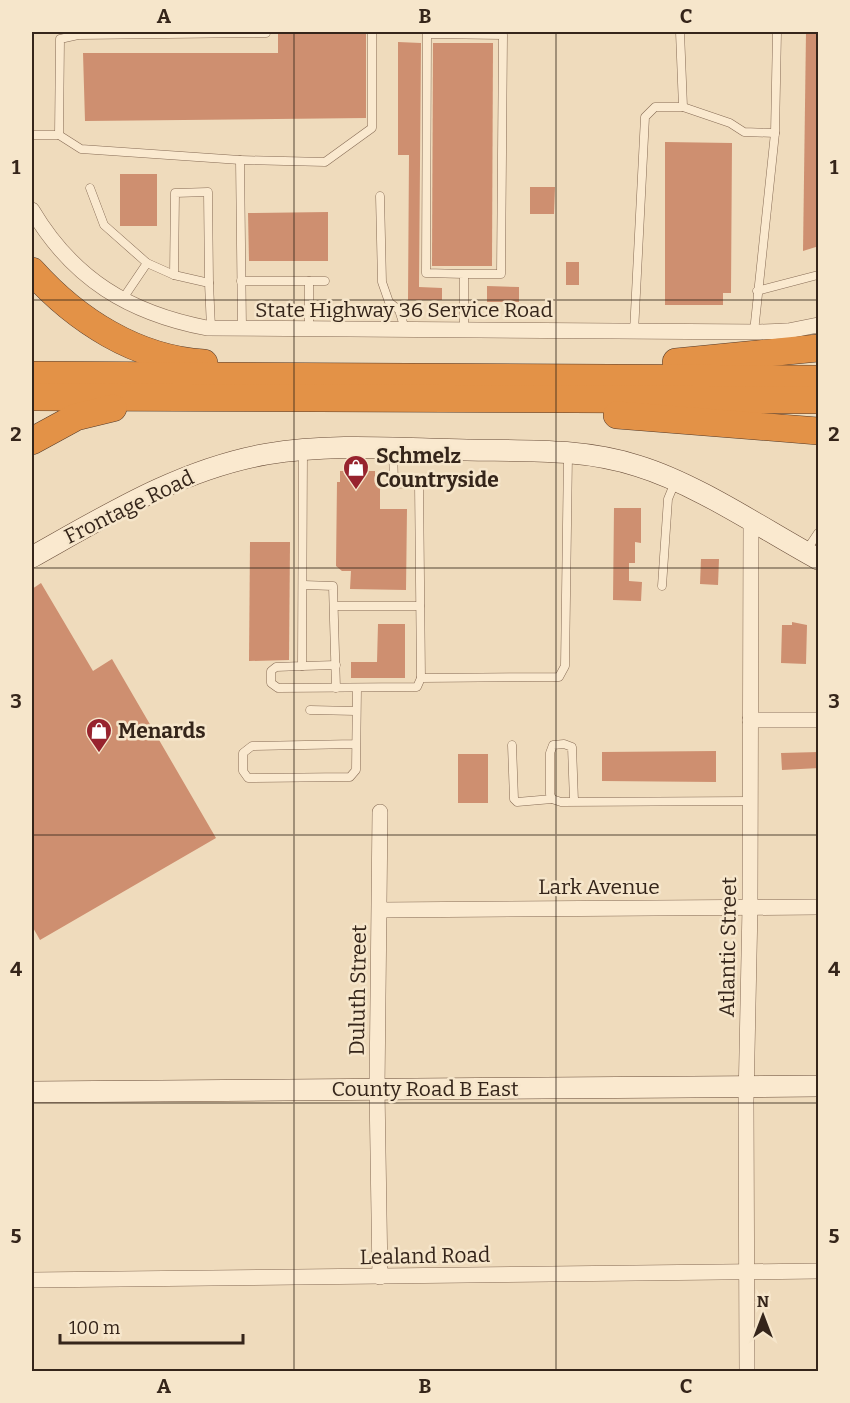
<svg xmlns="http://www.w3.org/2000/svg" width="850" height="1403" font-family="Bitter,serif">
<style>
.building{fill:#ce8f70}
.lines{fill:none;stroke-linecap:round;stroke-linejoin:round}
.lane-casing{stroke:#866b55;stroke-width:9}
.street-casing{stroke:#866b55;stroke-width:16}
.secondary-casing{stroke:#684c38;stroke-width:22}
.highway-casing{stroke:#533a2a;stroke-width:28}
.lane{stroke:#fae9cf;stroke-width:8}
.street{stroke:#fae9cf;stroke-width:15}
.secondary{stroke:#fae9cf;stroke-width:21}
.highway{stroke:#e39247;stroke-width:27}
.grid{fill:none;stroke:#35251a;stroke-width:1.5;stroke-opacity:0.55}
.labels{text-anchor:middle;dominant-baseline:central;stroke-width:5;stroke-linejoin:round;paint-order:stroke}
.street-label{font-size:21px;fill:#35251a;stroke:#f6e6cb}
.poi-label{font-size:21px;font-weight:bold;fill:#35251a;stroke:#f6e6cb;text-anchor:start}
.neatline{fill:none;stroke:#35251a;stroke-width:2}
.grid-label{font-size:20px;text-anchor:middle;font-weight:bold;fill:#35251a}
</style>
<rect width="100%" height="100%" fill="#efdbbc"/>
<g class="building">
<polygon points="278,32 366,32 366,118 85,121 83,53 278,53"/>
<polygon points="806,32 819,32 819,246 803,251"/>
<polygon points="398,42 421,43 419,287 442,288 442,300 408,300 409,155 398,155"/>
<polygon points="433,43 493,43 492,266 432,266"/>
<polygon points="665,142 732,143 731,293 723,293 723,305 665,305"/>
<rect x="120" y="174" width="37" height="52"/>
<polygon points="530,187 555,187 554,214 530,214"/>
<polygon points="328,212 328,261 249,261 248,213"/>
<rect x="566" y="262" width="13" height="23"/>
<polygon points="487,286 519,287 519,302 487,302"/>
<polygon points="340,471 375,471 375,483 380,483 380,509 407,509 406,590 350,589 351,571 342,571 336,566 337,482 340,482"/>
<polygon points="614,508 641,508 641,543 635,542 635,563 629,563 629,581 642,582 641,601 613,600"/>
<polygon points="250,542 290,542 289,660 249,661"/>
<polygon points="701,559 719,559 718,585 700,584"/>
<polygon points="41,583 93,671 112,659 216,838 40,940 32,926 32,589"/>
<polygon points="792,622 807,625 806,664 781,663 782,625 792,625"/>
<polygon points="378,624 405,624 405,678 351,678 351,662 377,662"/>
<polygon points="716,751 716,782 602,781 602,752"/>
<polygon points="819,752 819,768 782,770 781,753"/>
<rect x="458" y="754" width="30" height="49"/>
</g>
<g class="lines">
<defs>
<g id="lane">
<polyline points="683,107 730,123 744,132 775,133"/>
<polyline points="32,135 59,135"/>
<polyline points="240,160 325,162 372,128 372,32"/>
<polyline points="90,188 104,225 147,263"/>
<polyline points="380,196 382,282 389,302 399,310 405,329"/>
<polyline points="174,275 175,193 208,192 209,283"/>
<polyline points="241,281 325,281"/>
<polyline points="309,281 309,330"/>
<polyline points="757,291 818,275"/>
<polyline points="122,300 147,263 174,275 209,283 211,328"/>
<polyline points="242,328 240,160 81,149 59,135 60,39 78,35 266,33"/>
<polyline points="464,331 464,274 426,273 427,34 503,35 501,274 464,274"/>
<polyline points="634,332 645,117 655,107 683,107 680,32"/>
<polyline points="754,332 775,133 777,32"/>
<polyline points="303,451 302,666 276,667 271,671 271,683 278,688 417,687 421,678 419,483 394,484 393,449"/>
<polyline points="806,551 818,533"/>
<polyline points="304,585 333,586 336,688"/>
<polyline points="662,586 668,499 675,482"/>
<polyline points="335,606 420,606"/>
<polyline points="302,666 336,665"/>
<polyline points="421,678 559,677 565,666 568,455"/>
<polyline points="310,710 356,711"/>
<polyline points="355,744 252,746 243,753 243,771 248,778 350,777 356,770 357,688"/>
<polyline points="512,745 514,799 517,802 552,799"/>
<polyline points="574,801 572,747 564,744 553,745 550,753 550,794 552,799 561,802 750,801"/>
</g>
<g id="street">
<path d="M32 210C73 279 129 313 207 328L760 332 788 331 818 325"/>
<polyline points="750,720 818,720"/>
<polyline points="380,812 377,1089 380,1277"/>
<polyline points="380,910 818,907"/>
<polyline points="32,1280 818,1271"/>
<polyline points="747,1372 746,1101 750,907 751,523"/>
</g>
<g id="secondary">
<path d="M32 557C107 515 181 469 267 454 333 443 401 449 467 450 524 451 582 448 638 466 697 484 763 529 818 559"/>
<polyline points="32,1092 818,1086"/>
</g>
<g id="highway">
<path d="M32 271C76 320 136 359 204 363"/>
<polyline points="676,362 818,348"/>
<polyline points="32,375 818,379"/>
<polyline points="32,397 818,400"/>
<polyline points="617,415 818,431"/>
<polyline points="32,441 76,417 113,408"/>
</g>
</defs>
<use href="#lane" class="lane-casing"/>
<use href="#street" class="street-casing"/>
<use href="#secondary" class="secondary-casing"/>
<use href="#highway" class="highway-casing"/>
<use href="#lane" class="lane"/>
<use href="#street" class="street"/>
<use href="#secondary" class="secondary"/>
<use href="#highway" class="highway"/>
</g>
<path class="grid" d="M294 32V1372M556 32V1372M32 300H818M32 568H818M32 835H818M32 1103H818"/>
<defs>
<symbol id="shop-pin" viewBox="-11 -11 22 30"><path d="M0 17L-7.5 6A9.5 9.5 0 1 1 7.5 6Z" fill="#97232e" stroke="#f6e6cb"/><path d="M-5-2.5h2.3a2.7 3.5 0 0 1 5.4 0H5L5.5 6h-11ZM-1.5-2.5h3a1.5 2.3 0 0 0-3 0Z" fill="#fff"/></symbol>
</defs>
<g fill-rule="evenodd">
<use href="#shop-pin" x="341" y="453" width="30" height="40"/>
<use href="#shop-pin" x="84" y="716" width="30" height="40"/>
</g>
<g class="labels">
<g class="street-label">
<text x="404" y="310">State Highway 36 Service Road</text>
<text transform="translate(129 507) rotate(-26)">Frontage Road</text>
<text x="599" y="887">Lark Avenue</text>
<text transform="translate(728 947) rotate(-89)">Atlantic Street</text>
<text transform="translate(358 990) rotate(-89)">Duluth Street</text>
<text x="425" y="1089">County Road B East</text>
<text transform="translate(425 1256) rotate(-1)">Lealand Road</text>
</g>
<g class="poi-label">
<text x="376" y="456">Schmelz<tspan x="376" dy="24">Countryside</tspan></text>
<text x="118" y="731">Menards</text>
</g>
</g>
<rect width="850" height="1403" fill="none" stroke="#f6e6cb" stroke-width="66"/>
<g transform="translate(763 1316)" stroke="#f6e6cb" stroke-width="4.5" paint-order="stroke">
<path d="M0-4.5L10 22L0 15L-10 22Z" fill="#35251a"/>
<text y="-9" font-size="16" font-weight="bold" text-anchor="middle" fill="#35251a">N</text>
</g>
<path d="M60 1334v9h183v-9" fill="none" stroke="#35251a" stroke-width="3"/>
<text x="69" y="1334" font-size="18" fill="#35251a" stroke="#f6e6cb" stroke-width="4.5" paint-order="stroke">100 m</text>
<rect x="33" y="33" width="784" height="1337" class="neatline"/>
<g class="grid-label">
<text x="164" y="23">A</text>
<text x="425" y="23">B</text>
<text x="686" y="23">C</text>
<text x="16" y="174">1</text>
<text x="834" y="174">1</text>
<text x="16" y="441">2</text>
<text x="834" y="441">2</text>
<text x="16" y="708">3</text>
<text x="834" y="708">3</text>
<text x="16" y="976">4</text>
<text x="834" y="976">4</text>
<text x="16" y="1243">5</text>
<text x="834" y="1243">5</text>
<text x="164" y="1393">A</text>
<text x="425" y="1393">B</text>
<text x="686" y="1393">C</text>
</g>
</svg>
